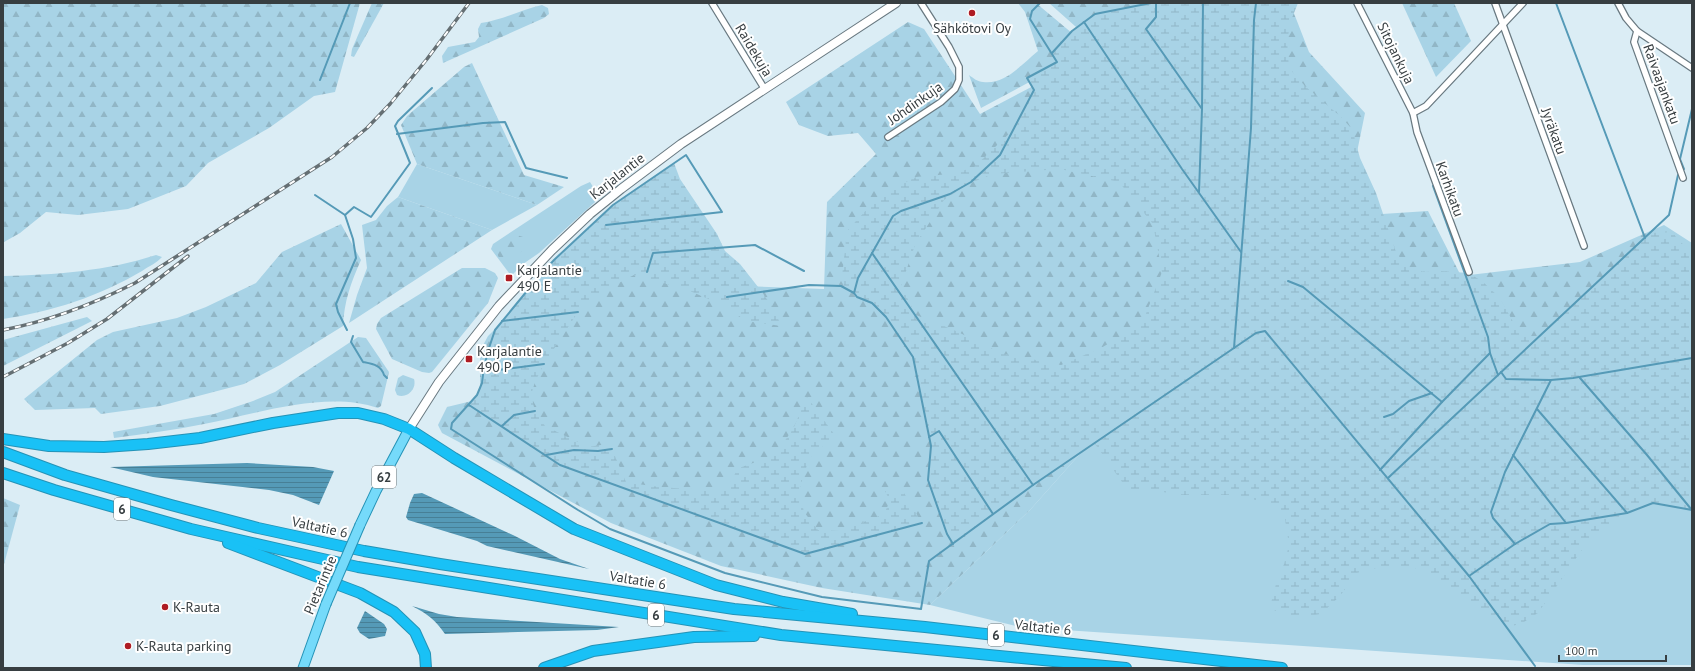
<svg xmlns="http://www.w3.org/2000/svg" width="1695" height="671" font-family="'PT Sans',sans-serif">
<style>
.grass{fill:#a8d3e6}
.forest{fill:url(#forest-firs)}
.wetland{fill:url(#wetland-marsh);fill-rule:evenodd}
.water{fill:url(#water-rules)}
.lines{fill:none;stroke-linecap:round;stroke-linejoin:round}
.stream{stroke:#559ab7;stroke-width:2}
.street-casing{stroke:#697981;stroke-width:8}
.secondary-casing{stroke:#697981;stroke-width:10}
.primary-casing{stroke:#2493b7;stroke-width:11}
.highway-casing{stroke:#2493b7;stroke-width:12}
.street{stroke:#fff;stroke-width:5.5}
.secondary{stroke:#fff;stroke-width:8}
.primary{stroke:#75dafa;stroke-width:9}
.highway{stroke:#19c1f6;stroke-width:10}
.rail-casing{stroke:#656f73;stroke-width:3.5}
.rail{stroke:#fff;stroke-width:2;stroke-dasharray:6;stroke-linecap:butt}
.primary-bridge-casing{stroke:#2493b7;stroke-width:11;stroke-linecap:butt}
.primary-bridge{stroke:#75dafa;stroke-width:9}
.poi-dot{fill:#ae1c23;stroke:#fff;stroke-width:1.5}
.labels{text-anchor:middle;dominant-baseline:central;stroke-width:4;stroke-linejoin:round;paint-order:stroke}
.shield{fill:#fff;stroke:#73787a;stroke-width:1}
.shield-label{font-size:13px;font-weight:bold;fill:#373e41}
.poi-label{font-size:14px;fill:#373e41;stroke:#fff;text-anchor:start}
.street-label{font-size:14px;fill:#373e41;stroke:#fff}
</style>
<defs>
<pattern id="forest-firs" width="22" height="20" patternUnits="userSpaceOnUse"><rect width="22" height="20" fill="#a8d3e6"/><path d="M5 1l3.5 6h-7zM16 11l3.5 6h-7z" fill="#91b6c6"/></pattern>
<pattern id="wetland-marsh" width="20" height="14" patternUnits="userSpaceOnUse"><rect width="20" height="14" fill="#a8d3e6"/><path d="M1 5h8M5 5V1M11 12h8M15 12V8" fill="none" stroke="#91b6c6"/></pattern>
<pattern id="water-rules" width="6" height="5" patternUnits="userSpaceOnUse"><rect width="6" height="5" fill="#559ab7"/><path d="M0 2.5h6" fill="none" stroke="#477f96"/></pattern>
</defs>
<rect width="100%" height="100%" fill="#dbedf5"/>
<g class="grass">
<polygon points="417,164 537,205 492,230 398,197"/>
<polygon points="590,182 597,193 595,202 539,253 523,264 513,274 509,273 491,249 493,244 581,186"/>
<polygon points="1111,419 1692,478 1692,665 1583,665 1020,627 930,605 1030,510"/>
</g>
<g class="forest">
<polygon points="3,3 360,3 335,92 314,96 269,128 208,163 186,186 128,209 78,215 46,212 20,233 4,242 3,242"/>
<polygon points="372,3 384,3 354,57 351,56 352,49"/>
<path d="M1018 3H1036L1091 49 981 108 969 75C973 78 978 82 983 82 1005 85 1022 64 1038 51L1025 12Z"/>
<polygon points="1049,3 1290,3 1309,52 1365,113 1356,157 1382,214 1428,211 1461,276 1580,262 1664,225 1692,243 1692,478 1111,419 1030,510 930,605 822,588 721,566 611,523 442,433 438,425 447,407 480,399 480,351 488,336 573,253 743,286 824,289 827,202 876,154 858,133 828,136 799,125 786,102 908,22 924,29 980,114 1102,50"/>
<polygon points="1402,3 1454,3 1471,41 1436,77"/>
<path d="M542 5 548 8 549 14 544 18 443 63 442 56 448 47 475 42 479 37 478 29 481 23C502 20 521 10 542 5Z"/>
<polygon points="472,63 524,175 564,187 537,205 417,164 401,125 407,116 464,67"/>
<polygon points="398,197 492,230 349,323 357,295 367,268 362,225 376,220 387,206"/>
<path d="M341 224 361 260C351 282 344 302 343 326L280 365 244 384 160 406 101 414 95 408 35 410 24 399 97 340 113 332 177 318 206 307 256 283 282 252Z"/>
<path d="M514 234 526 238 527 242C523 252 512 265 500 260L496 251C500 242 505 238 514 234Z"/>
<path d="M156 255 162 257C157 263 149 266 142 271 100 296 51 312 3 319V276C54 275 107 271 156 255Z"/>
<polygon points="462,268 485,268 495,273 498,278 488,303 432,372 429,373 422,372 392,359 376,329 377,324 381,318"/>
<polygon points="87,317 92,321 3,366 3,340"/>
<path d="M358 337 366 338 389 372 381 406 378 408C326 390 256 414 204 424 174 430 144 434 114 438L113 432 214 414 253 401 275 392Z"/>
<path d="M403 375 414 379C417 389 407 399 397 395L395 390 398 378Z"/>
<polygon points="3,498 20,505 3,568"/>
</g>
<g class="wetland">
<path d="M1151 3H1298L1292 18 1287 40 1289 68 1305 86 1340 116 1352 129 1360 158 1376 193 1396 252 1406 266 1424 272 1441 271 1468 273 1482 281 1500 298 1517 329 1526 336H1540L1650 233 1672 232 1680 242 1692 250V510L1653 503 1627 513 1584 547 1538 613 1524 622 1510 627 1494 622 1478 611 1462 596 1444 583 1415 568 1380 567 1357 573 1340 596 1321 614 1303 617 1282 614 1270 608 1274 590 1284 564 1289 545 1285 519 1265 502 1232 495H1176L1151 489H1127L1095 444 1033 485 953 544 947 534 928 480 931 446 913 357 886 317 872 303 857 297 854 293 845 289 842 277 847 231 868 208 889 191 916 177 949 174 973 168 1014 129 1034 90 1027 78 1057 62 1052 53 1072 31 1095 14ZM1060 169 1119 182 1153 224 1162 272 1142 324 1101 348 1061 365 1001 353 956 331 916 315 901 286 915 245 944 200 968 184 993 174Z"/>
<path d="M674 163 680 179 717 234 725 251 740 264 762 292 775 311 781 326 746 321 725 306 685 289 634 275 595 295 578 312 544 364 535 382 531 395 535 411 545 426 588 447 607 444 612 449 626 482C659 488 691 490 725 489L739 468 775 455 793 429 807 397 837 438 823 446 809 459 799 490 804 512 818 530 840 531 884 514 890 501 884 489 900 490 904 493 922 523 805 554 560 465 469 405 477 395 482 383 484 367 495 330 536 280 554 260 613 206Z"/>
</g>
<g class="water">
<polygon points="247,463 313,467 334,471 319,505 293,495 269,490 153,477 110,467"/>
<polygon points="422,493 515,536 560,559 589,569 487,546 477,541 408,520 406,517 410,503 414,494"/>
<path d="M412 606 439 614 457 617 619 627 597 630 445 634C435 620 428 614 412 606Z"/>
<polygon points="365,611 384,624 387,629 385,636 369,639 360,633 357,628"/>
</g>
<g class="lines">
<g class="stream">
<polyline points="1156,3 1156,17 1146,29 1202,109"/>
<polyline points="1556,3 1645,238"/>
<polyline points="1084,22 1182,169 1241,252"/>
<polyline points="1052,53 1072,31 1095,14 1151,3"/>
<polyline points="320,80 350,3"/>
<polyline points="397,134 483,123 505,122 526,168 567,178"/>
<polyline points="1433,186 1488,337 1490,353 1498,375"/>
<polyline points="1199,192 1202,109 1203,3"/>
<polyline points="315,195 345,215 353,239 356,258 336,304 338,312 347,330"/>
<polyline points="345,215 354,207 371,217 410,163 395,126 398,121 432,88"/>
<polyline points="606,225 722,212 686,155 613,205 554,260 536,280 495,330 489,348 484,367 482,383 477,395 452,423 451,429 578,510 610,529 725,573 749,579 822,597 921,609 929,561 1033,485 1234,348 1256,333 1265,331 1469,576 1535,666"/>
<polyline points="872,253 1033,485"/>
<polyline points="647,272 653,253 755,245 804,271"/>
<polyline points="1288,281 1303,287 1442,402"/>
<polyline points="854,293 858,278 893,216 901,211 950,194 971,182 1000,155 1034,90 1027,78 1057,62 1030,19 1032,11 1040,3"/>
<polyline points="727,297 809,285 841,286 854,293 857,297 872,303 886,317 913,357 931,446 928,480 947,534 953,544"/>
<polyline points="502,321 578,312"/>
<path d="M353 336 351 342 363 362C373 364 381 365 384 375L387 378"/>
<polyline points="1234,348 1251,128 1254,20 1256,3"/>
<polyline points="483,372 544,364"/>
<polyline points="1501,372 1506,379 1551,380 1573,378 1692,358"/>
<polyline points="1580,378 1647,455 1691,509"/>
<polyline points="469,405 560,465 805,554 922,523"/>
<polyline points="1537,409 1627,513"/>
<polyline points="1384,417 1393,414 1409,401 1432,393"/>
<polyline points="502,426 514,415 535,411"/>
<polyline points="929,437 939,431 993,514"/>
<polyline points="546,455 574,450 598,451 612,449"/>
<polyline points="1513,455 1566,523"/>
<polyline points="1380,470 1442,402 1490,353"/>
<polyline points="1388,478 1669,215 1678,175 1684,169 1680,159 1692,109"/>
<polyline points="1515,544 1493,518 1491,512 1505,472 1551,380"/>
<polyline points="1469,576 1515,544 1550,524 1566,523 1627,513 1653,503 1692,510"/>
</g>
<defs>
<g id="street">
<polyline points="712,3 764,88"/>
<polyline points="1357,3 1413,113 1417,132 1469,272"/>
<polyline points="1495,3 1584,246"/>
<polyline points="1618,3 1626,18 1637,31 1634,42 1683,178"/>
<polyline points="1637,31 1692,68"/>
<polyline points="1413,113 1426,106 1523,3"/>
<polyline points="888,137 941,102 955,89 959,80 959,67 949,47 921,3"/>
</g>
<polyline id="secondary" points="409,429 439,382 499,306 552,250 590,214 621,189 681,144 896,3"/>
<g id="primary">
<polyline points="360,525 376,491 409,429"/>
<polyline points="303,668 326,604"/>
</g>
<g id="highway">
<polyline points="3,439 49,446 104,447 148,444 200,438 273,423 338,413 358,413 384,419 409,429 454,458 574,529 716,585 783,602 852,614"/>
<polyline points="3,452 65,475 171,505 258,528 364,551 440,564 734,609 925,627 1282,668"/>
<polyline points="3,473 54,490 191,529 358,567 781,635 1126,668"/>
<polyline points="228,543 360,593 394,612 415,632 425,654 426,668"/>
<polyline points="544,668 593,651 694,637 754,636"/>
</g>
</defs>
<use href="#street" class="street-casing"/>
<use href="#secondary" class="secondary-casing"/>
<use href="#primary" class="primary-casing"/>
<use href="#highway" class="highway-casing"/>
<use href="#street" class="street"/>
<use href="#secondary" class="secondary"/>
<use href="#primary" class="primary"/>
<use href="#highway" class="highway"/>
<defs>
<g id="rail">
<path d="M3 330C50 321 93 304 135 283L332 157 367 128 390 104 427 59 469 3"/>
<polyline points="3,377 68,343 107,319 188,256"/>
</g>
</defs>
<use href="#rail" class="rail-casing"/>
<use href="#rail" class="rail"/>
<defs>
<polyline id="primary-bridge" points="326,604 360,525"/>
</defs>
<use href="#primary-bridge" class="primary-bridge-casing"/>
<use href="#primary-bridge" class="primary-bridge"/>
</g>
<g class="poi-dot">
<circle cx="972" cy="13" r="4"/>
<rect x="505" y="274" width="8" height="8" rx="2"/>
<rect x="465" y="355" width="8" height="8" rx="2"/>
<circle cx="165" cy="607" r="4"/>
<circle cx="128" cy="646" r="4"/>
</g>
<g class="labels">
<g class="shield">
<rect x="372" y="466" width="24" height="22" rx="3"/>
<rect x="114" y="498" width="16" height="22" rx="3"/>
<rect x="648" y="604" width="16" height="22" rx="3"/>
<rect x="988" y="624" width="16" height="22" rx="3"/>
</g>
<g class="shield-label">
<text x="384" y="477">62</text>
<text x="122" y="509">6</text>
<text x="656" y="615">6</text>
<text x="996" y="635">6</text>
</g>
<g class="poi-label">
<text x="972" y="28" text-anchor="middle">Sähkötovi Oy</text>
<text x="517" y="270">Karjalantie<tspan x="517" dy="16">490 E</tspan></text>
<text x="477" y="351">Karjalantie<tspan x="477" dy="16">490 P</tspan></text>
<text x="173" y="607">K-Rauta</text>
<text x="136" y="646">K-Rauta parking</text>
</g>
<g class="street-label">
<text transform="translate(754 50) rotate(59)">Raidekuja</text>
<text transform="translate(1396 53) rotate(64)">Sitojankuja</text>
<text transform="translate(1662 84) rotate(70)">Raivaajankatu</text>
<text transform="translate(915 103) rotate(-35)">Johdinkuja</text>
<text transform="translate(1554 131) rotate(70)">Jyräkatu</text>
<text transform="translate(617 176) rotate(-38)">Karjalantie</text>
<text transform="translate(1450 189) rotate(70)">Karhikatu</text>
<text transform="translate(320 527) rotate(12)">Valtatie 6</text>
<text transform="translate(638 580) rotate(9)">Valtatie 6</text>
<text transform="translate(320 585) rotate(-67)">Pietarintie</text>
<text transform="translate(1043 627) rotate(6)">Valtatie 6</text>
</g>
</g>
<rect width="1695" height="671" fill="none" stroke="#373e41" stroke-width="8"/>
<path d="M1559 655v6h107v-6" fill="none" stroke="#373e41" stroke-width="2"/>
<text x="1565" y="655" font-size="12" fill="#373e41" stroke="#ffffff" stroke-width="3" paint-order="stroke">100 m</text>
</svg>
